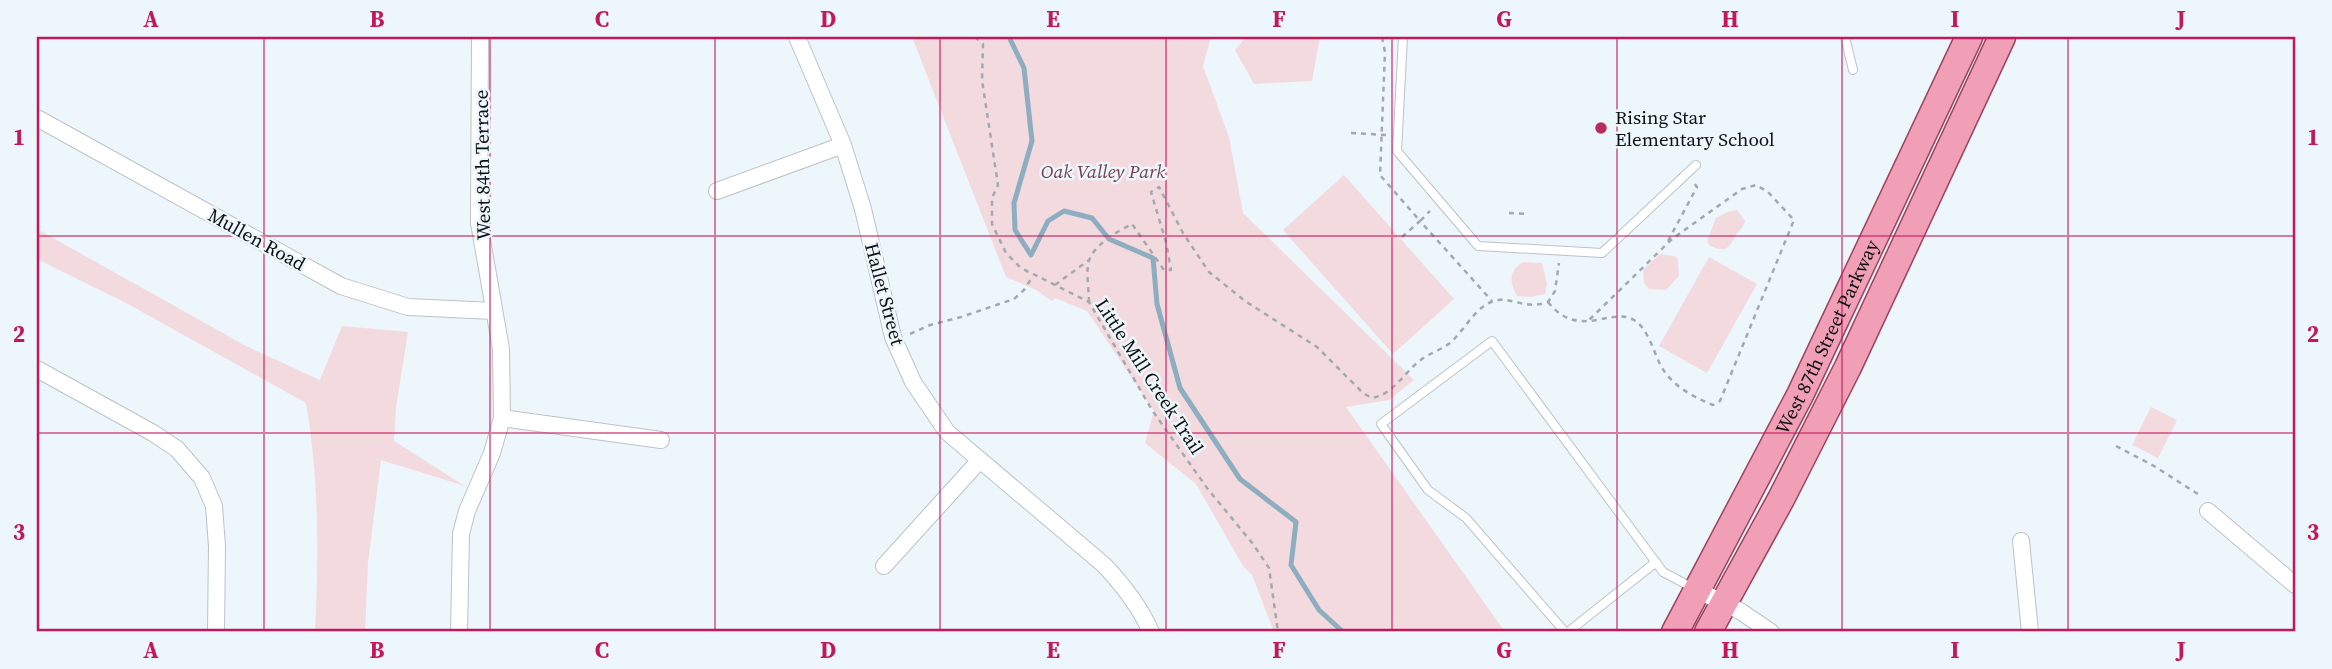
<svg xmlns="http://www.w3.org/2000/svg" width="2332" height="669" font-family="'Source Serif 4',serif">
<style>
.green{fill:#f3dadf}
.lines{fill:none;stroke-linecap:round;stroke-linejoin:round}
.stream{stroke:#8dadc0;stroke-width:5}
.service-casing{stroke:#bbc3c8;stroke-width:10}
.minor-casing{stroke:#bbc3c8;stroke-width:18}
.primary-casing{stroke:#9b445d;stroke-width:29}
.path{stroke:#a3aaae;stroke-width:2.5;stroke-dasharray:5 5;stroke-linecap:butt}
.service{stroke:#fff;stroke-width:8}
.minor{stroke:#fff;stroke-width:16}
.primary{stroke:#f19fb6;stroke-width:26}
.grid{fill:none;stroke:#c2185b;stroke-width:2;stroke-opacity:0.55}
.poi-dot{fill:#ba2c5d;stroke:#edf6fb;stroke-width:2.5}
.labels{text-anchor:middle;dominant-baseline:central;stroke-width:5;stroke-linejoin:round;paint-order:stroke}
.poi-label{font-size:19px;fill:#0e1112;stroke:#edf6fb;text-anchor:start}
.street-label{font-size:19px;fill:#0e1112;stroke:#edf6fb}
.park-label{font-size:19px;font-style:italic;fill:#77424f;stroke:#edf6fb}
.neatline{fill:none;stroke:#c2185b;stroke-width:2.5}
.grid-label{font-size:23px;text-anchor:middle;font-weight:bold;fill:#c2185b}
</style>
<rect width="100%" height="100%" fill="#edf6fb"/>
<g class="green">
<polygon points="912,37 1211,37 1203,66 1229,137 1243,213 1414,380 1389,400 1346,407 1505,632 1274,632 1252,575 1243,566 1196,484 1145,443 1154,411 1087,311 1055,298 1052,301 1036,290 1006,277"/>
<polygon points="1246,37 1320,37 1312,81 1254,84 1235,50"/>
<polygon points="1344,175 1454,299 1393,354 1283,230"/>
<path d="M1737 210 1745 221C1744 225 1742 228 1739 231 1730 241 1731 257 1709 245L1707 241 1716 218 1727 212Z"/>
<path d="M37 229 246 346 320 380 342 326 408 332 396 407 394 441 465 486 381 460 368 563 365 632H315C319 556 319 479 306 403L126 303 37 259Z"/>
<polygon points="1660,254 1675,256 1678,260 1679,276 1666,290 1649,289 1644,283 1643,270"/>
<polygon points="1709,257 1757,284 1707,373 1659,346"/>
<path d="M1523 262 1542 263 1547 284 1545 294 1531 297 1517 296C1509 283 1509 270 1523 262Z"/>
<polygon points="2151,407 2177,420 2158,458 2132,445"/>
</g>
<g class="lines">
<polyline class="stream" points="1009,37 1024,68 1032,141 1014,203 1015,230 1031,255 1048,221 1064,211 1092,218 1109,239 1153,258 1157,304 1180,388 1240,479 1296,522 1291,565 1319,610 1343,632"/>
<defs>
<g id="service">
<polyline points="1403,37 1397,151 1478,246 1602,253 1696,165"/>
<polyline points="1845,37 1853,70"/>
<polyline points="1565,632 1466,518 1428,490 1381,424 1492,341 1663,572 1693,588"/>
<polyline points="1568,632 1656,562"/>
</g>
<g id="minor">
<path d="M797 37 843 145 863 209 893 337 913 382 947 432 1104 565C1123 585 1140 607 1151 632"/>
<polyline points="37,118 341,286 408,307 494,311"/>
<polyline points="717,191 843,145"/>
<polyline points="37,369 153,433 177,449 202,478 214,506 217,546 216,632"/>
<polyline points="502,418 661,440"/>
<polyline points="2208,511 2295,585"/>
<polyline points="2021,541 2030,632"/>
<polyline points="884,566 980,460"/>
<polyline points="1699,591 1740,611 1771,632"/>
<polyline points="459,632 461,534 467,511 492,453 502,418 501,349 479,223 480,37"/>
</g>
<g id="primary">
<path id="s1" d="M1675 632 1800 395 1969 37"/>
<polyline points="1708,632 1781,499 1848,367 2002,37"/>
</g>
</defs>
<use href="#service" class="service-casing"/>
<use href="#minor" class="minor-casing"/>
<use href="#primary" class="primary-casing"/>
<g class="path">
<polyline points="975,37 983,44 982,80 998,185 992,198 992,224 1006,253 1021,268 1089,302 1152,410 1207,488 1253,544 1269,568 1278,632"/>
<polyline points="1382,37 1385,52 1380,175 1420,221 1430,211"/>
<polyline points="1351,133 1387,135"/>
<polyline points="1509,213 1528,214"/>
<polyline points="1402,237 1420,221 1492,301"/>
<polyline points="1668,241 1697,187 1694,183"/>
<polyline points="1055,285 1089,260"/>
<path d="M1089 302C1089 290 1085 268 1090 258 1097 243 1118 231 1132 224L1164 270H1171L1166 242 1151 192 1159 187 1183 233 1209 272 1245 301 1317 347 1363 393 1372 398C1394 394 1404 372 1422 359 1430 353 1441 350 1450 343 1464 331 1473 310 1491 302 1509 294 1524 311 1548 302L1555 291 1559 263"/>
<path d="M1548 302C1579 341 1611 306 1634 320 1647 328 1653 349 1659 362 1669 384 1691 396 1713 405L1720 401 1794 220 1768 192 1756 185 1742 189 1672 239 1587 322"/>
<polyline points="910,334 930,325 961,317 1014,299 1024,290 1033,276"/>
<polyline points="2116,446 2154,466 2201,496"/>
</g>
<use href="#service" class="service"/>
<use href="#minor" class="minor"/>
<use href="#primary" class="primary"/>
</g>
<path class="grid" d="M264 37V632M490 37V632M715 37V632M940 37V632M1166 37V632M1392 37V632M1617 37V632M1842 37V632M2068 37V632M37 236H2295M37 433H2295"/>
<circle class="poi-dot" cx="1601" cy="128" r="7"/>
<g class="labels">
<g class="poi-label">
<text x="1615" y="117">Rising Star<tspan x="1615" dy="22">Elementary School</tspan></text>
</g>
<g class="street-label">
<text transform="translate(482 165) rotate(-91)">West 84th Terrace</text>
<text transform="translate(257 239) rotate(29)">Mullen Road</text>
<text transform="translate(885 294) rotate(75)">Hallet Street</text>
<text stroke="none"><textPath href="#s1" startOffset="332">West 87th Street Parkway</textPath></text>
<text transform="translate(1150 376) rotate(57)">Little Mill Creek Trail</text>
</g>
<g class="park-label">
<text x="1103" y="171">Oak Valley Park</text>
</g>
</g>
<rect width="2332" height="669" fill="none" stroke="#edf6fb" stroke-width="77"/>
<rect x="38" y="38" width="2256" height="592" class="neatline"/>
<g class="grid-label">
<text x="151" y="27">A</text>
<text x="377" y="27">B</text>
<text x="602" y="27">C</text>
<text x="828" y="27">D</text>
<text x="1053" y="27">E</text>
<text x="1279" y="27">F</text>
<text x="1504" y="27">G</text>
<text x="1730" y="27">H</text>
<text x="1955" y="27">I</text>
<text x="2181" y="27">J</text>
<text x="19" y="145">1</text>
<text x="2313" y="145">1</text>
<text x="19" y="342">2</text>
<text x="2313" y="342">2</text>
<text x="19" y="540">3</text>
<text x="2313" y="540">3</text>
<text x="151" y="658">A</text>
<text x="377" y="658">B</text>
<text x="602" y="658">C</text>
<text x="828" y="658">D</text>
<text x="1053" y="658">E</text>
<text x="1279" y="658">F</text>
<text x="1504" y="658">G</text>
<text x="1730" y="658">H</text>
<text x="1955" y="658">I</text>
<text x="2181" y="658">J</text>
</g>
</svg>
